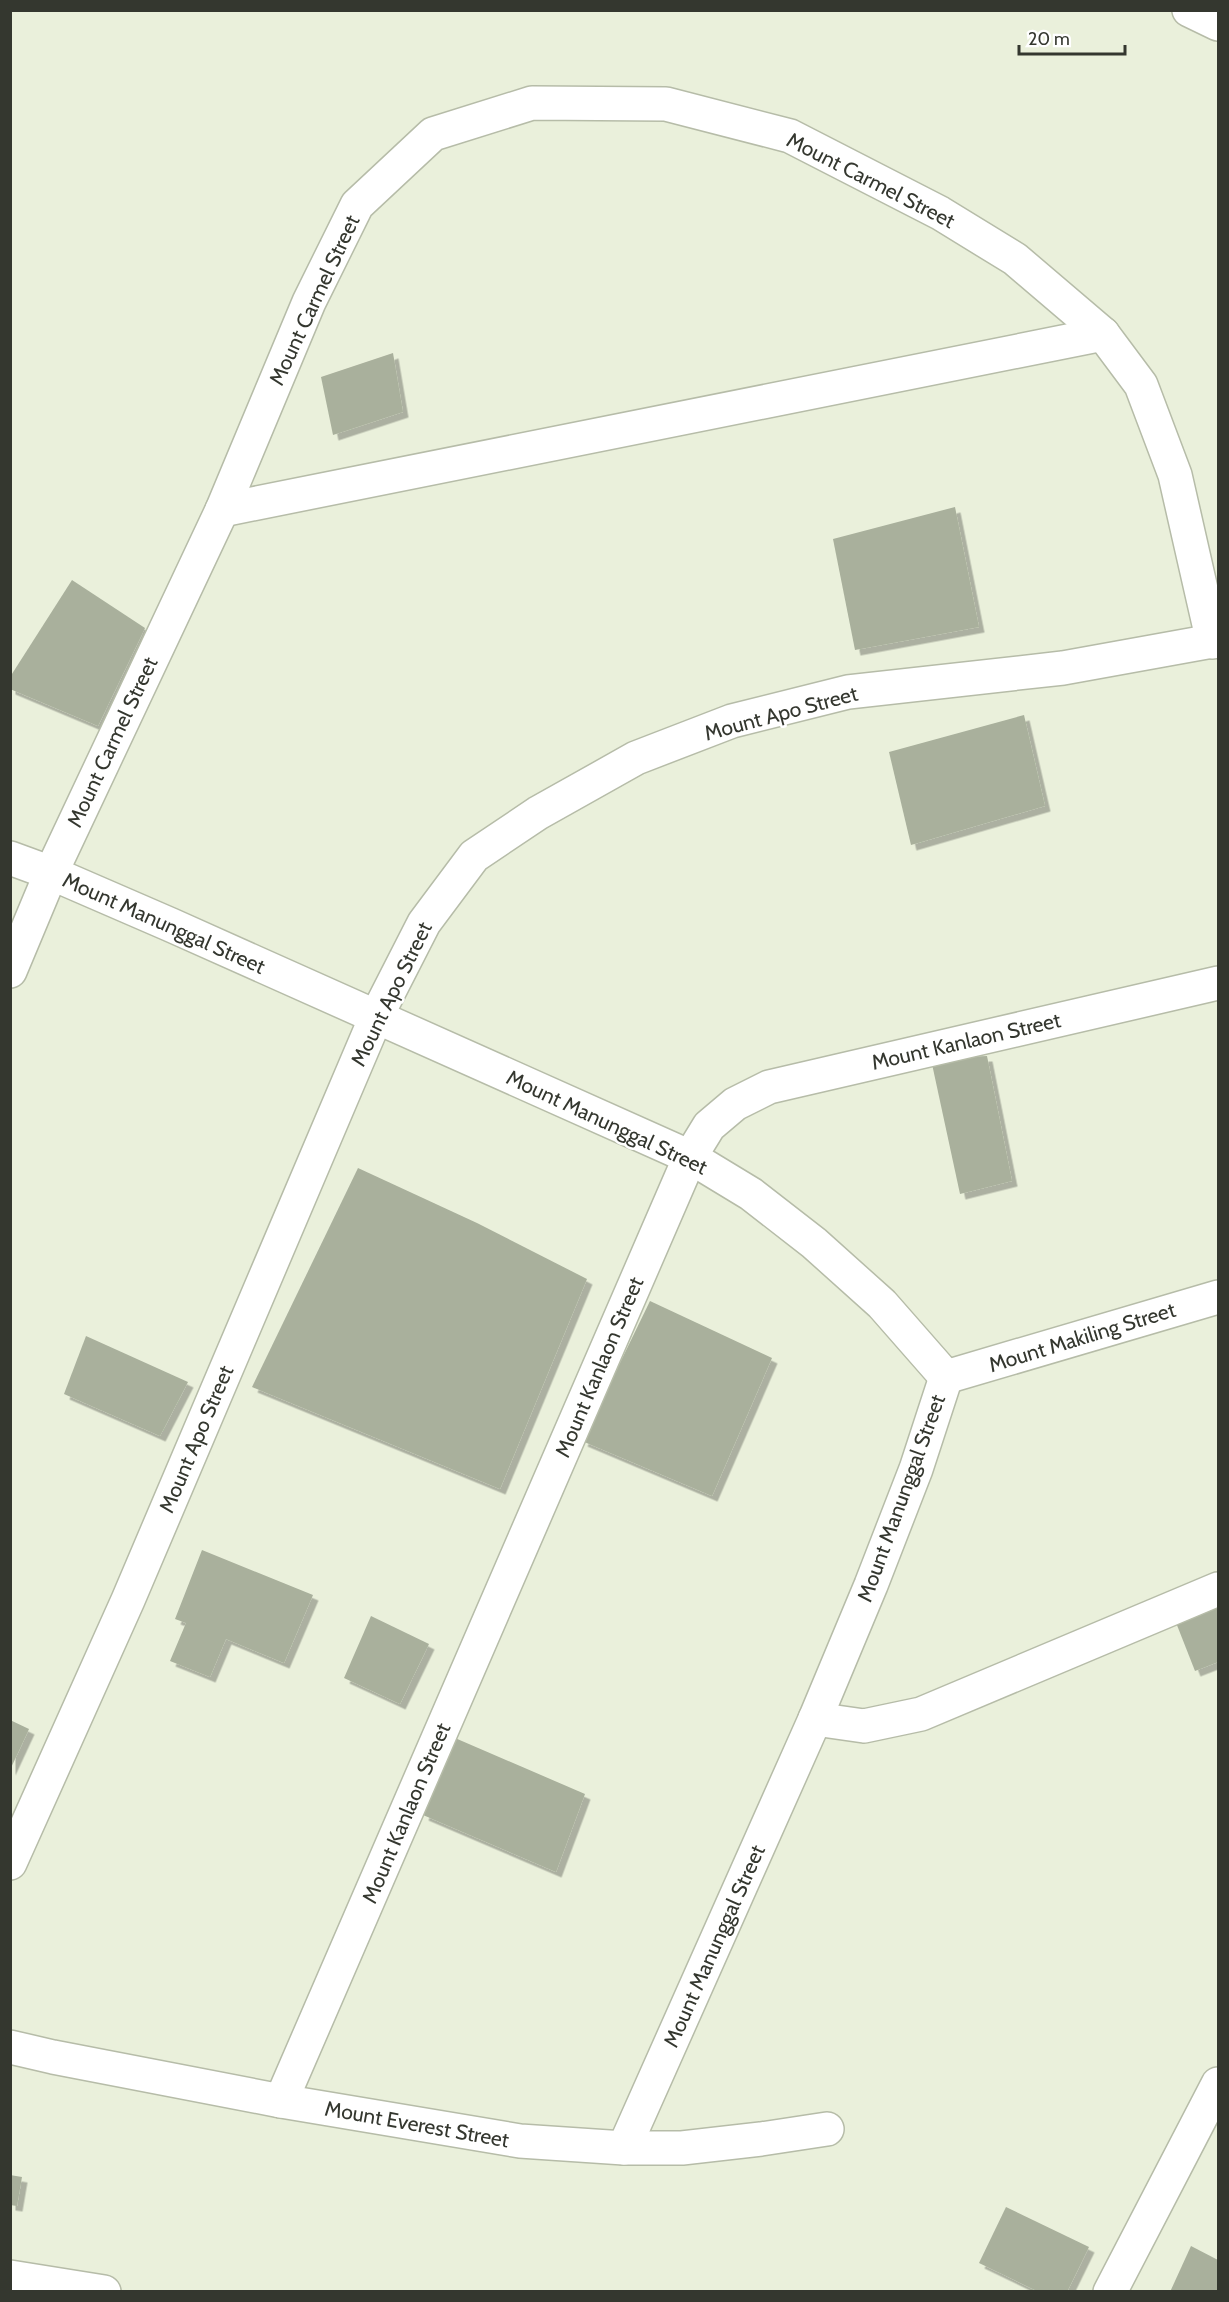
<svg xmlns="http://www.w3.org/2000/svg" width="1229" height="2302" font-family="Cabin,sans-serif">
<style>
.building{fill:#a9b09c;filter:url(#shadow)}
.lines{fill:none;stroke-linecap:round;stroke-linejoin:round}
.street-casing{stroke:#b6bca8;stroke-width:36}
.street{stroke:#fff;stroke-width:33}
.labels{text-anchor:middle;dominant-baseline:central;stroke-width:5;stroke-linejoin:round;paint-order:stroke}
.street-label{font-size:21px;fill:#34372f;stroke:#fff}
</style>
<defs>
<filter id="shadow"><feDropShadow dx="5.5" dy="5.5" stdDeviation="0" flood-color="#0004"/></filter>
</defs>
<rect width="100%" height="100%" fill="#eaf0db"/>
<g class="building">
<polygon points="393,353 403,412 333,435 321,377"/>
<polygon points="955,507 979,627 855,650 833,539"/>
<polygon points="72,580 145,628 98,726 10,689 10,677"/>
<polygon points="1024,715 1045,806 911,845 889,752"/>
<polygon points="987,1056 1012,1181 960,1194 932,1064 963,1057"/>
<polygon points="358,1168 477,1223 587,1279 500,1489 252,1387"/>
<polygon points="650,1301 772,1358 712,1496 582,1441"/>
<polygon points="86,1336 188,1382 160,1436 64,1394"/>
<polygon points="202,1550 313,1595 284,1663 226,1639 210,1677 170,1661 186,1623 175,1619"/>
<polygon points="1218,1598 1218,1662 1195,1671 1173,1615"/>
<polygon points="371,1616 429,1644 400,1704 344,1678"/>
<polygon points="10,1720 29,1729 10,1770"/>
<polygon points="455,1738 585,1794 556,1872 423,1815"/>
<polygon points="10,2175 22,2177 17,2206 10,2205"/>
<polygon points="1006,2207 1089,2247 1067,2292 1039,2292 979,2263"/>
<polygon points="1191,2246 1218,2260 1218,2292 1170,2292"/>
</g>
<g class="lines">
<defs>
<g id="street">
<polyline points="1189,10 1218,24"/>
<polyline points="222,510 1103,334"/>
<polyline points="10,858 51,873 171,925 690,1157 751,1194 814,1243 882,1304 946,1377"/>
<polyline points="10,971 51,873 222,510 309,302 357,205 433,134 532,103 666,104 790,136 940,213 1015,259 1103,334 1141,385 1175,475 1213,642"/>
<polyline points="946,1377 1218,1297"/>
<polyline points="815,1719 864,1726 921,1714 1218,1589"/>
<polyline points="10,1863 128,1600 376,1017 424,923 474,856 538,813 636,758 732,721 848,692 1063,668 1218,640"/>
<polyline points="10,2047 53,2057 281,2101 520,2141 624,2148 682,2148 761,2139 827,2129"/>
<polyline points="281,2101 690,1157 709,1126 735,1104 769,1087 1218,983"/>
<polyline points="624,2148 815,1719 871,1585 916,1469 946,1377"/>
<polyline points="10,2277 104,2292"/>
<polyline points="1110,2292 1218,2084"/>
</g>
</defs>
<use href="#street" class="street-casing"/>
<use href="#street" class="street"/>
</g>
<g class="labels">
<g class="street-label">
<text transform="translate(871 180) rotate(27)">Mount Carmel Street</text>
<text transform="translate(314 300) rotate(-65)">Mount Carmel Street</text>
<text transform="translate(781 713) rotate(-15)">Mount Apo Street</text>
<text transform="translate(112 742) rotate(-65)">Mount Carmel Street</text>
<text transform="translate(164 923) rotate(24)">Mount Manunggal Street</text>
<text transform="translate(391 994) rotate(-64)">Mount Apo Street</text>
<text transform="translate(966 1041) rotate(-13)">Mount Kanlaon Street</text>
<text transform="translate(607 1122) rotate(25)">Mount Manunggal Street</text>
<text transform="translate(1082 1337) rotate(-17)">Mount Makiling Street</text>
<text transform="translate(599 1367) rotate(-67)">Mount Kanlaon Street</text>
<text transform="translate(196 1439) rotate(-67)">Mount Apo Street</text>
<text transform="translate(901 1498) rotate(-70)">Mount Manunggal Street</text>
<text transform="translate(406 1813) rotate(-67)">Mount Kanlaon Street</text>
<text transform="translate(714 1946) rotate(-66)">Mount Manunggal Street</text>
<text transform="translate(417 2124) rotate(10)">Mount Everest Street</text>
</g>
</g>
<rect width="1229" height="2302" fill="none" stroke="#34372f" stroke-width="24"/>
<path d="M1019 45v9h106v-9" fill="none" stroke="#34372f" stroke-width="3"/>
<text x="1028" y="45" font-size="18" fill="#34372f" stroke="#ffffff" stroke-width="4.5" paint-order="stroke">20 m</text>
</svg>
